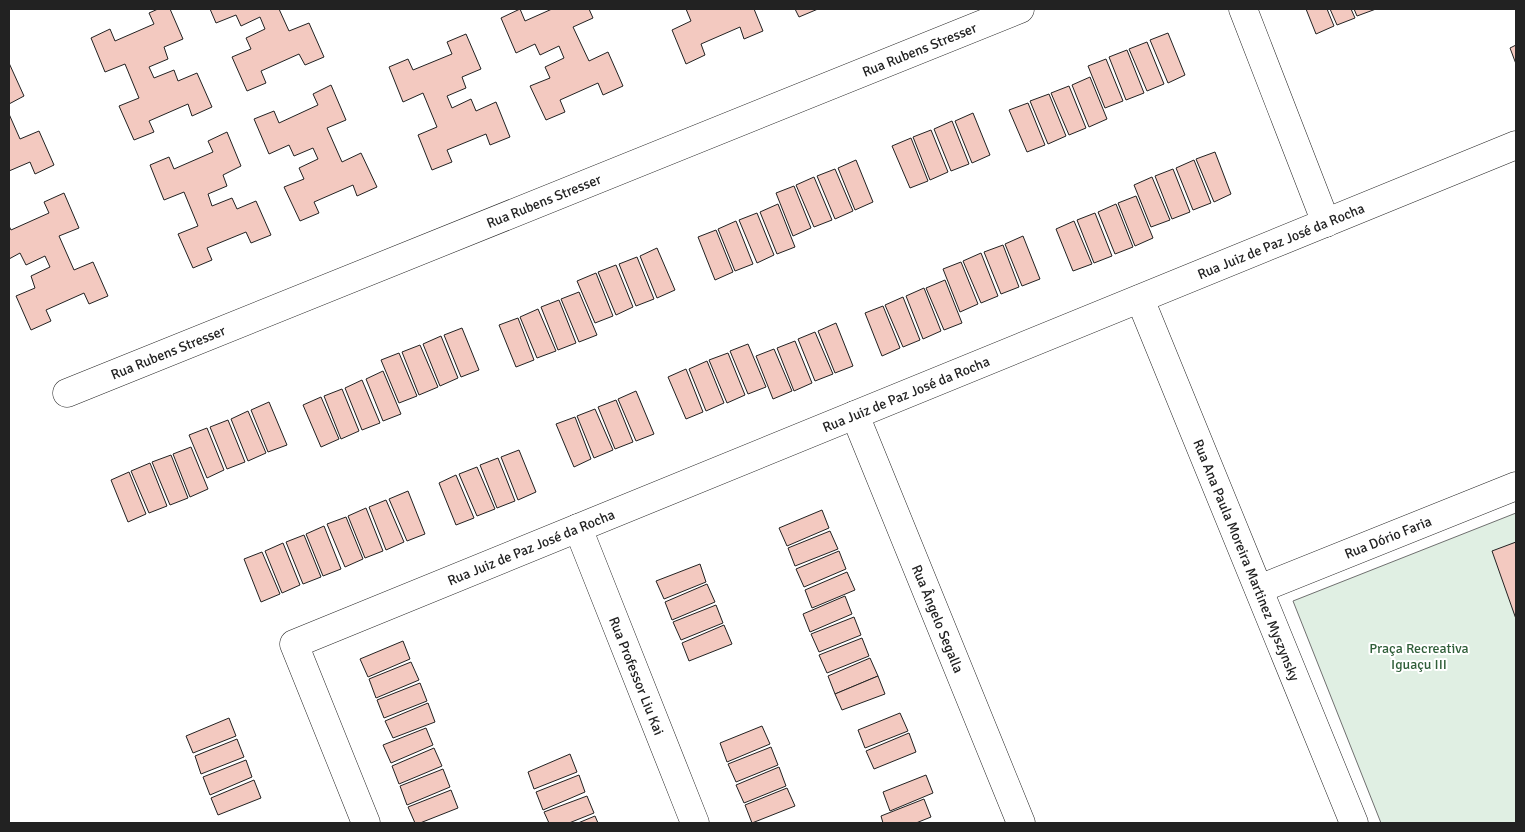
<svg xmlns="http://www.w3.org/2000/svg" width="1525" height="832" font-family="Signika,sans-serif">
<style>
.green{fill:#e0efe3;stroke:#6f6f6f}
.building{fill:#f3c9c0;stroke:#222}
.lines{fill:none;stroke-linecap:round;stroke-linejoin:round}
.street-casing{stroke:#222;stroke-width:29}
.street{stroke:#fff;stroke-width:28}
.labels{text-anchor:middle;dominant-baseline:central;stroke-width:4;stroke-linejoin:round;paint-order:stroke}
.street-label{font-size:14px;fill:#222;stroke:#fff}
.park-label{font-size:14px;fill:#2f5e38;stroke:#fff}
</style>
<rect width="100%" height="100%" fill="#fff"/>
<polygon class="green" points="1516,513 1516,823 1381,823 1293,601"/>
<g class="building">
<polygon points="158,9 170,9 183,39 164,47 168,59 149,67 154,78 174,70 178,81 197,73 212,107 192,116 188,104 149,121 154,132 134,140 119,106 139,98 125,64 105,72 91,38 110,29 115,41 154,24 149,13"/>
<polygon points="210,9 279,9 289,31 309,23 324,57 305,65 299,54 261,71 266,83 247,91 232,57 251,49 246,38 265,29 260,17 241,26 236,15 216,23"/>
<polygon points="520,9 525,21 552,9 589,9 593,18 573,27 589,61 608,52 623,86 603,95 598,83 560,100 565,112 546,120 530,86 550,78 545,67 564,58 559,46 540,55 535,44 516,53 501,18"/>
<polygon points="686,9 754,9 763,31 744,39 740,27 701,44 705,55 686,64 672,30 691,21"/>
<polygon points="795,9 818,9 799,17"/>
<polygon points="1306,9 1327,9 1334,26 1316,34"/>
<polygon points="1330,9 1351,9 1355,18 1337,25"/>
<polygon points="1354,9 1376,9 1357,16"/>
<polygon points="1168,33 1185,75 1168,83 1150,40"/>
<polygon points="466,34 481,69 462,77 466,88 447,96 452,108 471,99 476,111 496,102 510,137 490,145 486,134 447,150 452,162 432,170 418,135 437,127 423,93 403,102 389,67 408,59 413,70 452,54 447,42"/>
<polygon points="1147,42 1164,84 1147,91 1129,49"/>
<polygon points="1516,45 1516,64 1510,48"/>
<polygon points="1127,50 1144,93 1126,100 1109,57"/>
<polygon points="1106,59 1123,101 1105,108 1088,66"/>
<polygon points="9,63 24,96 9,104"/>
<polygon points="1090,77 1107,119 1089,127 1072,85"/>
<polygon points="331,85 346,120 327,128 342,162 361,153 377,187 357,196 353,185 314,202 319,213 300,221 284,187 304,179 299,168 318,159 313,148 294,156 289,145 269,154 254,119 274,111 279,123 318,105 313,94"/>
<polygon points="1069,86 1086,128 1069,135 1051,93"/>
<polygon points="1049,94 1066,136 1048,144 1030,101"/>
<polygon points="1028,103 1045,145 1027,152 1009,110"/>
<polygon points="973,113 990,155 972,163 955,121"/>
<polygon points="9,114 20,139 39,131 54,165 35,174 30,162 9,171"/>
<polygon points="952,121 969,164 951,171 934,129"/>
<polygon points="931,130 948,172 930,180 913,137"/>
<polygon points="227,132 241,166 223,175 227,186 208,194 212,206 232,198 237,209 256,201 271,235 251,243 246,232 207,248 212,260 193,268 178,234 198,226 184,192 164,200 150,165 169,157 174,169 213,152 208,141"/>
<polygon points="911,138 928,181 910,188 892,146"/>
<polygon points="1215,152 1231,194 1214,202 1196,159"/>
<polygon points="856,160 873,202 855,210 838,168"/>
<polygon points="1194,160 1211,203 1193,210 1176,168"/>
<polygon points="835,169 853,211 835,219 817,176"/>
<polygon points="1173,169 1190,212 1172,219 1155,176"/>
<polygon points="814,177 832,220 814,227 796,185"/>
<polygon points="1152,177 1170,220 1151,227 1134,185"/>
<polygon points="794,186 811,228 793,236 776,193"/>
<polygon points="64,193 79,228 59,236 74,270 93,262 108,296 89,304 84,293 46,310 51,321 31,330 16,296 35,288 31,276 50,267 45,256 26,265 20,253 9,259 9,226 11,230 49,213 44,202"/>
<polygon points="1136,196 1153,238 1135,246 1118,203"/>
<polygon points="778,204 795,247 777,254 760,212"/>
<polygon points="1116,204 1133,247 1115,254 1098,212"/>
<polygon points="757,213 774,255 757,263 739,220"/>
<polygon points="1095,213 1112,256 1094,263 1077,220"/>
<polygon points="736,221 753,264 735,271 718,229"/>
<polygon points="1074,221 1092,264 1073,271 1056,229"/>
<polygon points="716,230 733,272 715,280 698,237"/>
<polygon points="1023,236 1040,279 1022,286 1005,244"/>
<polygon points="1003,245 1019,287 1001,294 984,252"/>
<polygon points="657,248 675,290 657,298 640,256"/>
<polygon points="981,253 998,296 981,303 963,261"/>
<polygon points="637,257 654,299 636,306 619,264"/>
<polygon points="961,262 978,304 960,312 943,269"/>
<polygon points="616,265 633,307 616,315 598,272"/>
<polygon points="596,273 613,316 595,323 577,281"/>
<polygon points="945,280 962,323 944,330 926,288"/>
<polygon points="924,288 941,331 923,339 906,296"/>
<polygon points="579,292 597,335 579,342 561,299"/>
<polygon points="903,297 920,340 903,347 885,305"/>
<polygon points="559,300 576,343 558,350 541,307"/>
<polygon points="883,306 900,348 882,356 865,313"/>
<polygon points="538,309 556,351 537,358 520,317"/>
<polygon points="518,318 534,360 516,367 499,325"/>
<polygon points="836,323 853,366 835,373 818,331"/>
<polygon points="462,328 479,370 461,377 444,335"/>
<polygon points="815,332 833,374 815,381 798,339"/>
<polygon points="441,336 458,378 440,386 423,344"/>
<polygon points="795,341 812,383 794,391 777,348"/>
<polygon points="748,344 766,387 748,394 730,351"/>
<polygon points="420,345 438,387 419,395 402,352"/>
<polygon points="774,349 792,391 773,399 756,356"/>
<polygon points="399,353 417,396 399,403 381,360"/>
<polygon points="728,353 745,395 727,403 709,360"/>
<polygon points="707,361 724,403 706,411 689,369"/>
<polygon points="686,369 703,412 686,419 668,377"/>
<polygon points="383,371 401,414 383,421 366,379"/>
<polygon points="362,380 380,423 362,430 345,388"/>
<polygon points="342,389 359,431 341,439 324,396"/>
<polygon points="636,391 654,434 636,441 618,399"/>
<polygon points="321,397 339,439 321,447 303,405"/>
<polygon points="616,400 633,442 615,449 598,407"/>
<polygon points="269,402 287,445 268,452 251,410"/>
<polygon points="595,409 613,450 594,458 577,416"/>
<polygon points="248,411 266,453 248,461 231,419"/>
<polygon points="575,417 591,459 574,467 556,424"/>
<polygon points="228,420 245,462 227,469 210,427"/>
<polygon points="207,428 224,470 207,478 189,435"/>
<polygon points="191,447 208,489 190,497 173,454"/>
<polygon points="519,450 536,492 518,500 501,457"/>
<polygon points="171,455 188,498 170,505 152,462"/>
<polygon points="498,458 515,501 497,508 480,465"/>
<polygon points="150,463 167,506 149,513 131,471"/>
<polygon points="477,467 495,509 477,516 459,474"/>
<polygon points="129,472 146,514 128,522 111,480"/>
<polygon points="456,475 474,518 456,525 439,483"/>
<polygon points="408,491 425,534 407,541 389,499"/>
<polygon points="386,500 404,542 386,550 369,507"/>
<polygon points="366,508 383,551 365,558 348,516"/>
<polygon points="822,510 829,528 787,546 779,528"/>
<polygon points="346,517 363,559 345,567 327,524"/>
<polygon points="324,526 341,569 323,576 306,534"/>
<polygon points="830,531 838,549 795,566 788,548"/>
<polygon points="304,535 321,577 303,584 286,542"/>
<polygon points="1516,542 1516,619 1492,551"/>
<polygon points="283,543 300,585 282,593 265,551"/>
<polygon points="839,551 846,569 804,587 796,569"/>
<polygon points="262,552 280,594 261,602 244,559"/>
<polygon points="700,564 706,582 664,599 656,581"/>
<polygon points="847,572 855,590 812,608 805,590"/>
<polygon points="707,584 715,602 672,620 665,602"/>
<polygon points="845,596 852,614 810,632 803,614"/>
<polygon points="716,605 723,623 681,640 673,622"/>
<polygon points="854,617 861,635 819,652 811,634"/>
<polygon points="724,625 732,644 689,661 682,643"/>
<polygon points="862,638 869,656 827,673 819,655"/>
<polygon points="403,641 410,659 368,677 360,659"/>
<polygon points="870,658 878,676 835,694 828,676"/>
<polygon points="411,662 419,680 376,698 369,679"/>
<polygon points="878,676 885,694 842,710 835,694"/>
<polygon points="420,683 427,701 384,718 377,700"/>
<polygon points="428,703 435,722 393,738 385,721"/>
<polygon points="900,713 908,731 865,748 858,730"/>
<polygon points="229,718 236,736 193,753 186,736"/>
<polygon points="762,726 770,744 727,762 720,743"/>
<polygon points="426,728 433,745 391,763 383,745"/>
<polygon points="909,733 916,752 874,769 866,751"/>
<polygon points="237,739 244,757 201,774 195,756"/>
<polygon points="771,747 778,765 736,782 728,764"/>
<polygon points="434,748 442,766 399,784 392,766"/>
<polygon points="570,754 577,772 534,789 528,772"/>
<polygon points="246,760 252,777 210,795 203,777"/>
<polygon points="779,767 786,786 744,803 736,785"/>
<polygon points="443,769 450,787 407,805 400,786"/>
<polygon points="579,775 585,792 543,810 536,792"/>
<polygon points="926,775 933,793 890,811 883,792"/>
<polygon points="254,780 261,798 218,815 211,798"/>
<polygon points="787,788 795,806 752,823 745,805"/>
<polygon points="451,790 458,808 420,823 415,823 408,807"/>
<polygon points="587,796 594,813 569,823 549,823 544,812"/>
<polygon points="924,799 931,817 916,823 883,823 881,816"/>
<polygon points="595,816 598,823 578,823"/>
</g>
<g class="lines">
<defs>
<g id="street">
<polyline points="1243,9 1326,223"/>
<path id="s1" d="M1140 299 1354 823"/>
<path id="s2" d="M67 393 1020 9"/>
<path id="s3" d="M855 415 1021 823"/>
<path id="s4" d="M578 528 695 823"/>
<path id="s5" d="M1259 589 1516 486"/>
<path id="s6" d="M366 823 294 644 1516 145"/>
</g>
</defs>
<use href="#street" class="street-casing"/>
<use href="#street" class="street"/>
</g>
<g class="labels">
<g class="street-label">
<text stroke="none"><textPath href="#s2" startOffset="919">Rua Rubens Stresser</textPath></text>
<text stroke="none"><textPath href="#s2" startOffset="514">Rua Rubens Stresser</textPath></text>
<text stroke="none"><textPath href="#s6" startOffset="1259">Rua Juiz de Paz José da Rocha</textPath></text>
<text stroke="none"><textPath href="#s2" startOffset="109">Rua Rubens Stresser</textPath></text>
<text stroke="none"><textPath href="#s6" startOffset="854">Rua Juiz de Paz José da Rocha</textPath></text>
<text stroke="none"><textPath href="#s5" startOffset="139">Rua Dório Faria</textPath></text>
<text stroke="none"><textPath href="#s6" startOffset="449">Rua Juiz de Paz José da Rocha</textPath></text>
<text stroke="none"><textPath href="#s1" startOffset="282">Rua Ana Paula Moreira Martinez Myszynsky</textPath></text>
<text stroke="none"><textPath href="#s3" startOffset="220">Rua Ângelo Segalla</textPath></text>
<text stroke="none"><textPath href="#s4" startOffset="159">Rua Professor Liu Kai</textPath></text>
</g>
<g class="park-label">
<text x="1419" y="648">Praça Recreativa<tspan x="1419" dy="16">Iguaçu III</tspan></text>
</g>
</g>
<rect width="1525" height="832" fill="none" stroke="#222222" stroke-width="20"/>
</svg>
